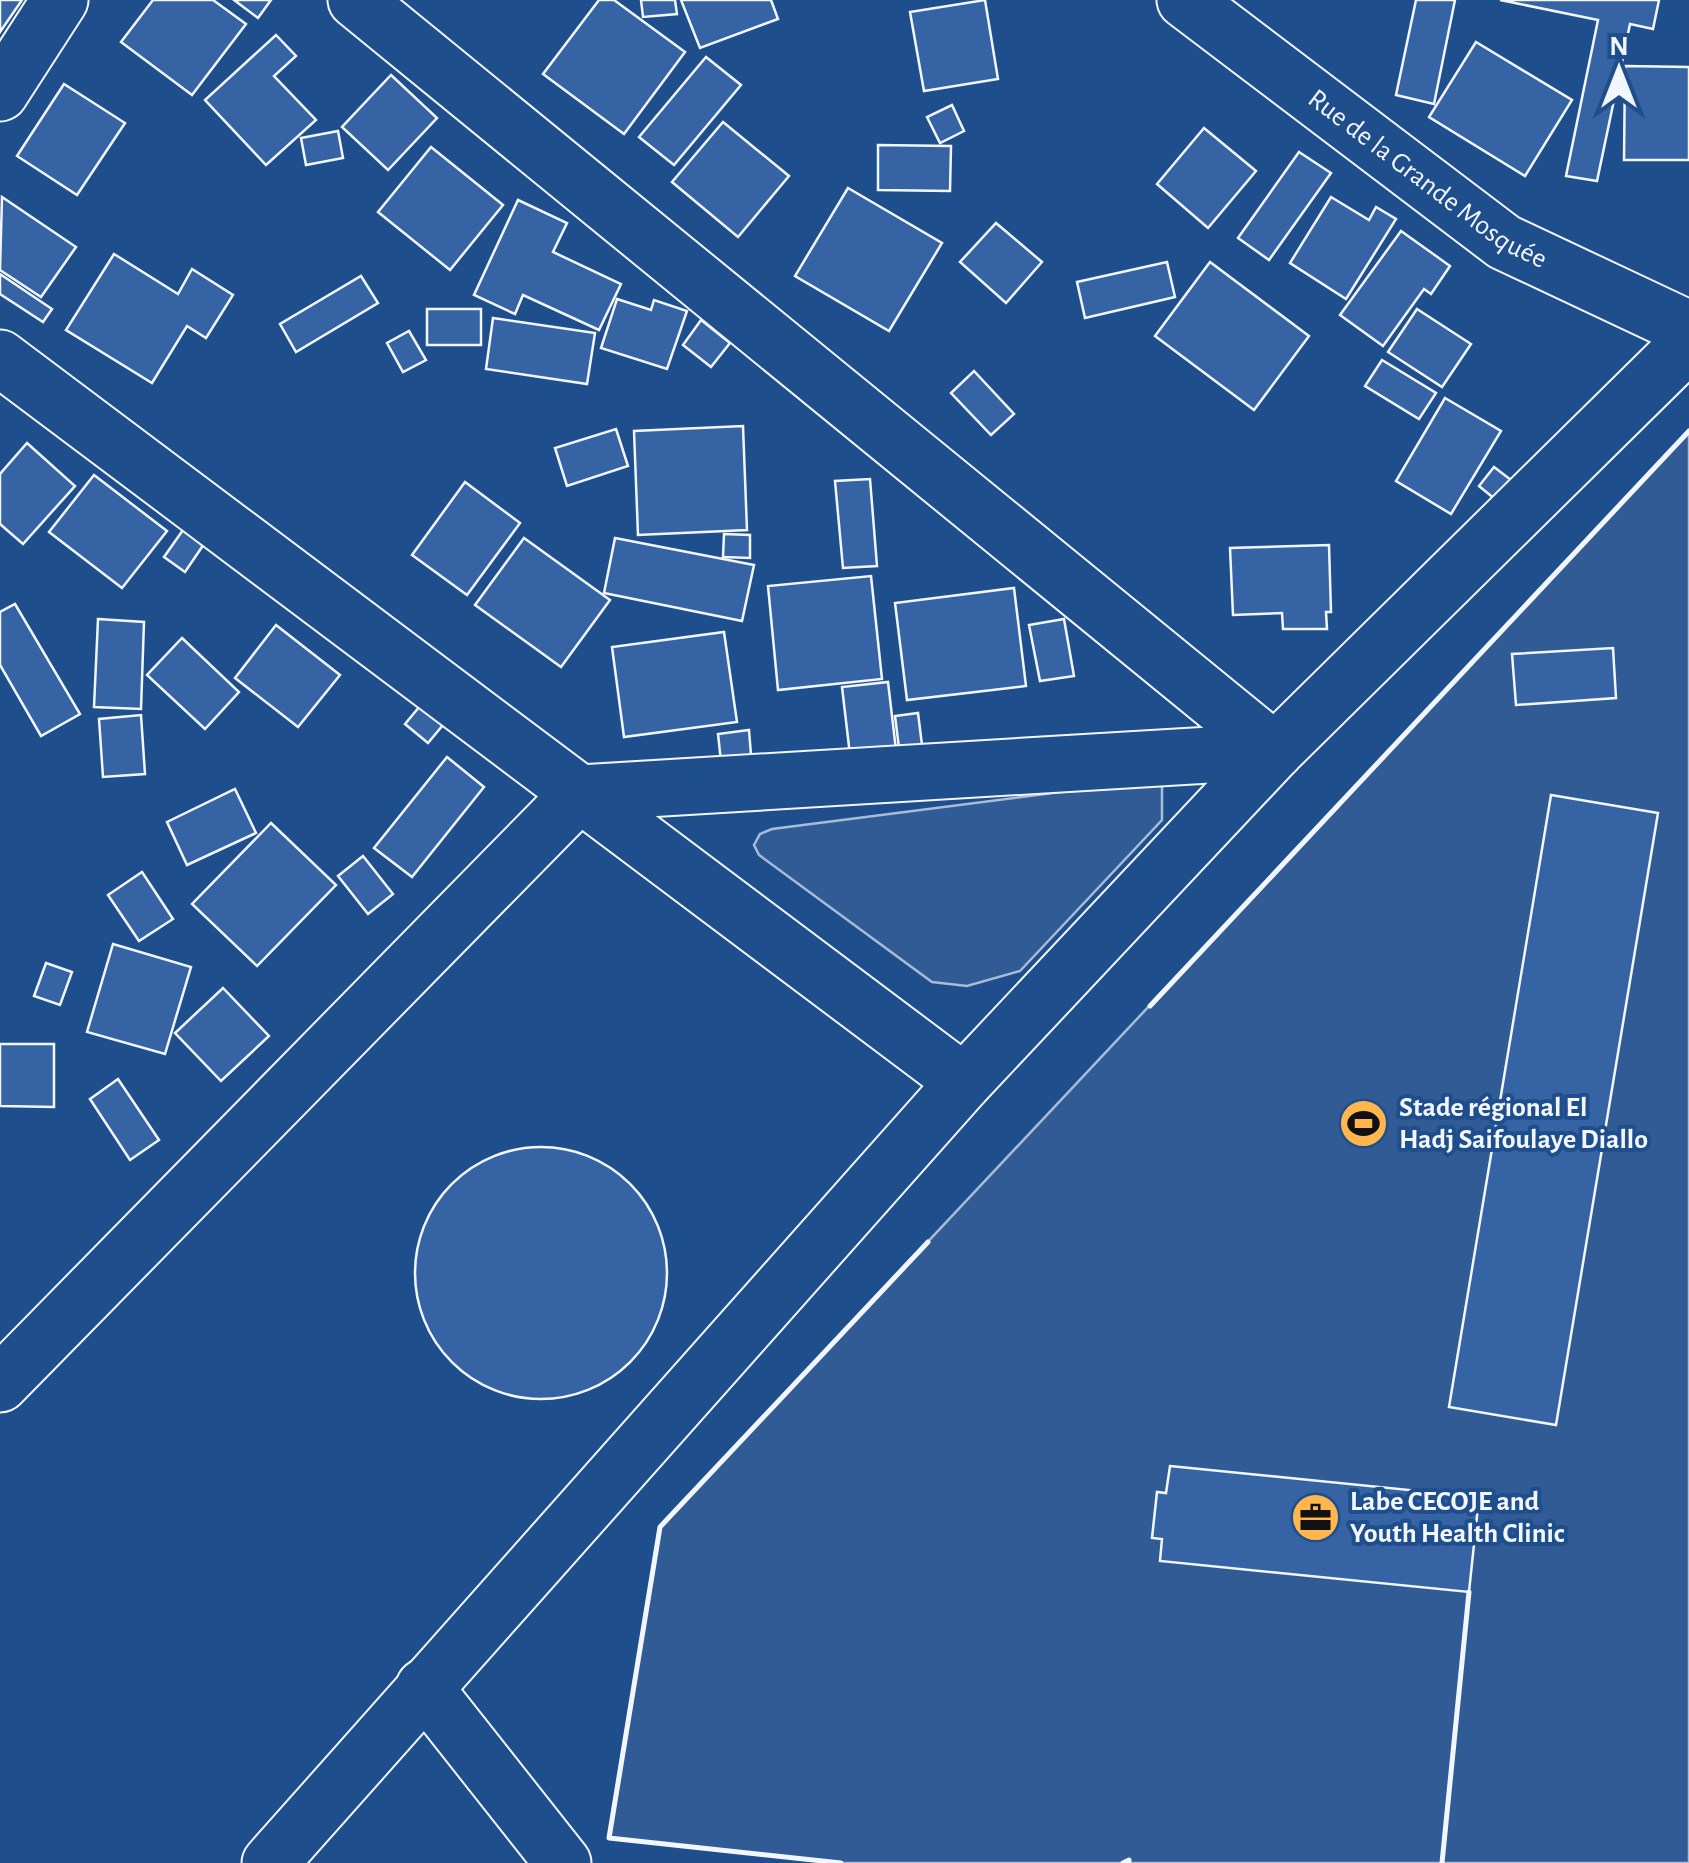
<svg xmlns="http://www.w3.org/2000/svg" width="1689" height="1863" font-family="'Alegreya Sans',sans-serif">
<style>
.built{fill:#305b95;stroke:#a8bbd7;stroke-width:2.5}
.building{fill:#3563a3;stroke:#f2f6ff;stroke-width:2.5}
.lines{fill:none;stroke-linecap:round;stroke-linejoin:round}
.minor-casing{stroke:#f2f6ff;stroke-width:59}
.minor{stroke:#1f4e8c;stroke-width:55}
.wall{stroke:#f2f6ff;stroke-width:5}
.labels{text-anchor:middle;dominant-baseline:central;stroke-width:8;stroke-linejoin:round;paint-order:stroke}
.street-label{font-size:28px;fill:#f2f6ff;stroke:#1f4e8c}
.poi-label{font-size:28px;font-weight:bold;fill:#f2f6ff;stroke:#1f4e8c;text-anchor:start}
</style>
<rect width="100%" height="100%" fill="#1f4e8c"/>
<g class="built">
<polygon points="1689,431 1689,1863 841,1863 609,1838 660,1527"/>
<polygon points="1162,779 1162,820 1020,971 967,986 932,982 759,855 754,845 760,834 772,829"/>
</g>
<g class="building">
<polygon points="0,0 22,0 0,32"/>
<polygon points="153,0 213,0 246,24 192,95 121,42"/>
<polygon points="234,0 271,0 258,18"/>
<polygon points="599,0 614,0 685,52 624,134 543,74"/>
<polygon points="641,0 675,0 677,14 643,17"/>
<polygon points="681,0 771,0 778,19 700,48"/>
<polygon points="985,0 998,79 924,91 910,12"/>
<polygon points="1416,0 1455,0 1434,104 1396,95"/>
<polygon points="1500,0 1659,0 1653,29 1630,24 1597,181 1566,176 1598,20"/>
<polygon points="276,35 296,56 274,76 316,120 266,165 205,100"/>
<polygon points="1476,42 1572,100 1525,176 1429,117"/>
<polygon points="706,57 741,85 674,165 639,137"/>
<polygon points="1625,66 1689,67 1689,160 1624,160"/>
<polygon points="391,75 437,118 388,170 342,127"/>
<polygon points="64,84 125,123 77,195 17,156"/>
<polygon points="952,105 964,131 940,143 927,117"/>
<polygon points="723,122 789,176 738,237 672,182"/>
<polygon points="1204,128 1256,171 1208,228 1157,184"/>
<polygon points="338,131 343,158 306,165 301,138"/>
<polygon points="878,145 951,146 950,191 878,190"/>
<polygon points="431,147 503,205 450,270 378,212"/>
<polygon points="1299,152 1331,173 1269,260 1238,238"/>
<polygon points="848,188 942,243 889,331 795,276"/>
<polygon points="2,197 76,247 41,297 0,270"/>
<polygon points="1331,197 1369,220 1376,207 1396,219 1346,299 1290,263"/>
<polygon points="518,200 567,223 553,252 621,284 599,330 523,295 515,314 474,295"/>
<polygon points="996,223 1042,262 1006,303 960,262"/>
<polygon points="1401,231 1450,266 1431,294 1424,289 1383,346 1340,315"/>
<polygon points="114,254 178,294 192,269 233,295 206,338 187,326 152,383 66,330"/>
<polygon points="1167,262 1175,297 1085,318 1077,282"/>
<polygon points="1210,262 1309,336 1254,410 1155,336"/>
<polygon points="0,274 52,309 43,322 0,294"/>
<polygon points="361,276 378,303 296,352 280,324"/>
<polygon points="617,299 651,310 654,300 687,311 667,369 601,348"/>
<rect x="427" y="309" width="54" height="36"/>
<polygon points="1417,309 1471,344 1442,387 1388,352"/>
<polygon points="493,318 595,333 587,384 486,369"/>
<polygon points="701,320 730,343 711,367 683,345"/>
<polygon points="409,331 426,360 403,372 387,343"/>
<polygon points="1382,360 1436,393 1419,419 1365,386"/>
<polygon points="974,371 1014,414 991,435 951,393"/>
<polygon points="1445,398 1501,431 1451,514 1396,481"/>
<polygon points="743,426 747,530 638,535 634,431"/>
<polygon points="616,429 628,466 567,486 555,448"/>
<polygon points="27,443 75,486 23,544 0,524 0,474"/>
<polygon points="1494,467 1511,480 1496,500 1479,486"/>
<polygon points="94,475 167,531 122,588 49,532"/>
<polygon points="870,479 877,566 843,568 835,481"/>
<polygon points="465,482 520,523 467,595 412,555"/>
<polygon points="183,530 204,544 185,572 164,557"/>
<polygon points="724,534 750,535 750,558 723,557"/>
<polygon points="524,538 610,600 561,667 475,605"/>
<polygon points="615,538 754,565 742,621 604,593"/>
<polygon points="1329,545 1331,612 1326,612 1327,629 1283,629 1282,613 1233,615 1230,548"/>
<polygon points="871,576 882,679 778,690 768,586"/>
<polygon points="1014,588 1026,686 907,700 895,603"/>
<polygon points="15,604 80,714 41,736 0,665 0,612"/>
<polygon points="98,619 144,622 141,709 94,707"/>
<polygon points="1064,619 1074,676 1040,681 1029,625"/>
<polygon points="276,625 340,675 298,727 235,678"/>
<polygon points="724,632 737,722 624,737 612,647"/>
<polygon points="182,638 239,692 205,729 147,675"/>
<polygon points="1613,648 1616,698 1516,705 1512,654"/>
<polygon points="888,682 896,750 850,755 842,687"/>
<polygon points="420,706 443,725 428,743 405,724"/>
<polygon points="918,713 922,745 899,748 895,716"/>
<polygon points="141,715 145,774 103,777 99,719"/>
<polygon points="749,730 752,767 722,771 718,734"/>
<polygon points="447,757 484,787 412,877 374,848"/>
<polygon points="235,789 256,833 187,865 167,822"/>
<polygon points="1551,795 1658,813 1556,1425 1449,1407"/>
<polygon points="271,823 336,885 257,966 192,904"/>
<polygon points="363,856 393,894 368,914 338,876"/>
<polygon points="142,872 173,919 139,941 108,895"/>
<polygon points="113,944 191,967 165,1054 87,1032"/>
<polygon points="46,963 72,972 60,1005 34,996"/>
<polygon points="223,988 269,1036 221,1081 175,1033"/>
<polygon points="0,1044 54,1044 54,1107 0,1106"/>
<polygon points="118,1079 159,1140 130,1160 90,1099"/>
<circle cx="541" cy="1273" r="126"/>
<polygon points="1170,1466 1479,1497 1469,1592 1160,1561 1162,1539 1152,1538 1157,1492 1166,1493"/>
</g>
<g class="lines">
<defs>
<g id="minor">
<polyline points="356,0 1275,751"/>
<path id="s1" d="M1185 0 1504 242 1689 329"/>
<polyline points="0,93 60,0"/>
<polyline points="0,358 964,1082"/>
<polyline points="0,1384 580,793 1275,751"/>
<polyline points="424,1687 563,1863"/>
<polyline points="270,1863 964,1082 1275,751 1689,343"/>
</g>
</defs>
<use href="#minor" class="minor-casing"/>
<use href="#minor" class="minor"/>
<g class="wall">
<polyline points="1150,1006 1689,431"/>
<polyline points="841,1863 609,1838 660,1527 928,1242"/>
<polyline points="1123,1863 1129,1860 1129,1863"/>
<polyline points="1442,1863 1469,1592"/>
</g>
</g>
<defs>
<symbol id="stadium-disc" viewBox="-11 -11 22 22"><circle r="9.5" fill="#ffb74d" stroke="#1f4e8c"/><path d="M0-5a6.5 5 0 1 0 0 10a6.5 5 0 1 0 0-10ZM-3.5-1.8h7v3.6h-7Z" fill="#111"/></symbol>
<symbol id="office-disc" viewBox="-11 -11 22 22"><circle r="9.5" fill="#ffb74d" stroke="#1f4e8c"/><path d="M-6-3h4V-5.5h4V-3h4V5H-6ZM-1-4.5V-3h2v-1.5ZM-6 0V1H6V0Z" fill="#111"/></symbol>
</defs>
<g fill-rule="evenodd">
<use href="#stadium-disc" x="1336" y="1096" width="55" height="55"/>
<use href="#office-disc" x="1288" y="1490" width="55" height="55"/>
</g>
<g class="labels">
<g class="street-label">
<text stroke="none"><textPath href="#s1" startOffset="302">Rue de la Grande Mosquée</textPath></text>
</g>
<g class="poi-label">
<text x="1399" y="1108">Stade régional El<tspan x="1399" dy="32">Hadj Saifoulaye Diallo</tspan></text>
<text x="1350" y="1502">Labe CECOJE and<tspan x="1350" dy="32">Youth Health Clinic</tspan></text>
</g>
</g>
<g transform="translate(1619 70)" stroke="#1f4e8c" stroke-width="8" paint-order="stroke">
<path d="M0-8L18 38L0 25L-18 38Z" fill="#f2f6ff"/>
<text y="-15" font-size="28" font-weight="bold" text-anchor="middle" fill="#f2f6ff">N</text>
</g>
</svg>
